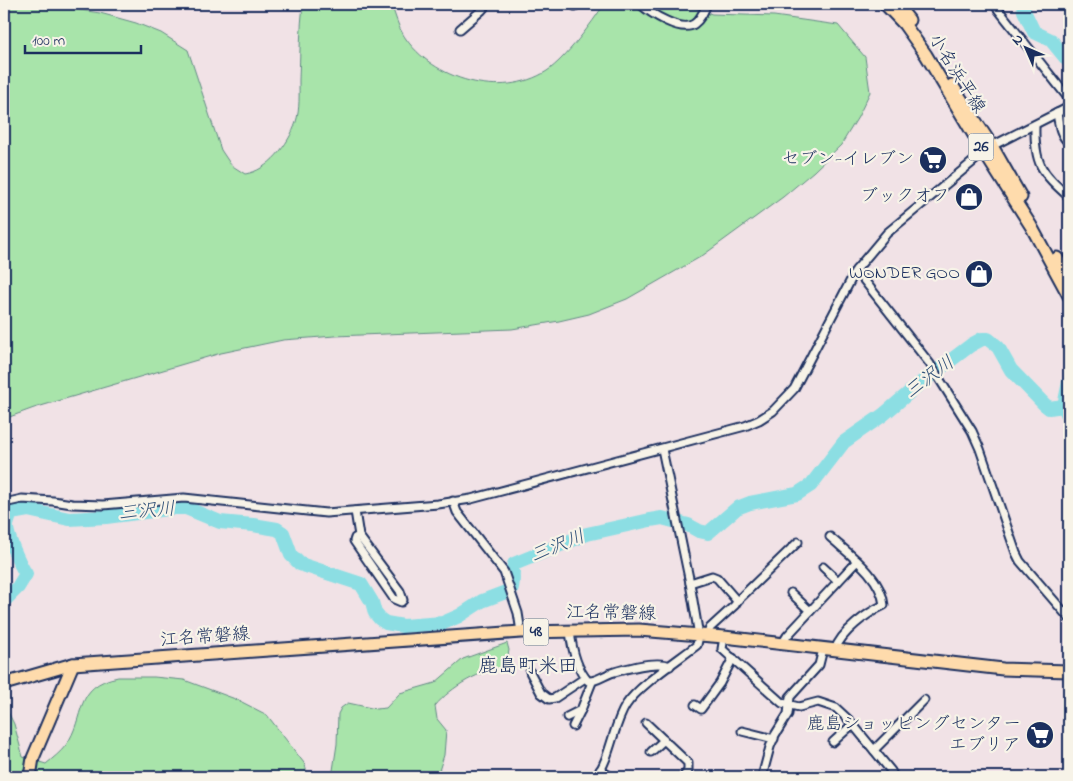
<svg xmlns="http://www.w3.org/2000/svg" width="1073" height="781" font-family="'Indie Flower','Klee One',sans-serif">
<style>
.green{fill:#a8e4aa;stroke:#628a84}
.lines{fill:none;stroke-linecap:round;stroke-linejoin:round}
.river{stroke:#8cdee3;stroke-width:14}
.minor-casing{stroke:#1b2f5e;stroke-width:11}
.primary-casing{stroke:#1b2f5e;stroke-width:15}
.trunk-casing{stroke:#1b2f5e;stroke-width:15}
.minor{stroke:#f7f3e8;stroke-width:7}
.primary{stroke:#fedbac;stroke-width:11}
.trunk{stroke:#fedbac;stroke-width:11}
.labels{text-anchor:middle;dominant-baseline:central;stroke-width:4.5;stroke-linejoin:round;paint-order:stroke}
.shield{fill:#f7f3e8;stroke:#5d6a87;stroke-width:1}
.shield-label{font-size:16px;font-weight:bold;fill:#1b2f5e}
.street-label{font-size:18px;fill:#1b2f5e;stroke:#f7f3e8}
.poi-label{font-size:18px;fill:#1b2f5e;stroke:#f7f3e8;text-anchor:end}
.water-label{font-size:19px;font-style:italic;fill:#325279;stroke:#f7f3e8}
.quarter-label{font-size:20px;fill:#1b2f5e;stroke:#f7f3e8}
</style>
<rect width="100%" height="100%" fill="#f1e2e6"/>
<filter id="ink" filterUnits="userSpaceOnUse"><feTurbulence type="fractalNoise" baseFrequency=".02" numOctaves="2"/><feDisplacementMap in="SourceGraphic" scale="10" xChannelSelector="R" yChannelSelector="G"/><feConvolveMatrix kernelMatrix="1 2 1 2 8 2 1 2 1" color-interpolation-filters="sRGB"/></filter>
<g filter="url(#ink)">
<g class="green">
<path d="M4 4H42L100 13 136 23 161 33 188 50 221 150 231 165 245 174C268 171 289 144 296 122 300 109 299 94 299 80 300 55 300 29 303 4H391C395 14 398 27 404 36 433 80 501 100 547 71 565 59 593 22 604 4H690L698 10 712 14 774 16 838 25 865 57 870 92 858 117 841 145 814 171 783 197 702 256 627 299 589 314 559 321 512 329 335 336 283 340 221 353 34 408 4 419Z"/>
<path d="M507 643 509 650 506 668C481 669 451 687 435 706L437 719 446 730 444 755 437 777H332L337 744 338 714 341 708 348 703 376 709 386 708 400 693 435 683 463 659Z"/>
<path d="M118 677H154L184 680 238 700 267 715 304 763 306 768V777H4V707L6 708 14 724 23 757 46 764C53 758 61 752 66 745 86 717 73 686 118 677Z"/>
</g>
<g class="lines">
<g class="river">
<polyline points="1023,4 1024,11 1034,32 1051,40 1069,62"/>
<polyline points="1069,382 1064,406 1069,418"/>
<path d="M4 601 18 587 26 574C20 565 6 535 7 525 8 521 10 516 11 513L28 510 69 519 106 517 175 508H186L220 522 253 525 277 529 283 533 291 555 300 564 361 584 372 602 375 613 380 619 386 623 403 626 443 623 459 616 482 601 511 590C515 582 511 574 514 564L587 534 650 520 662 518 688 525 699 531 708 533 737 508 750 503 797 494 811 485 844 442 883 415 918 385 971 345 982 339H988L998 347 1011 370 1044 404 1049 408 1064 406"/>
</g>
<defs>
<g id="minor">
<path d="M640 4C650 13 681 33 694 24 701 19 704 11 707 4"/>
<polyline points="994,4 1069,99"/>
<polyline points="575,6 577,4"/>
<polyline points="460,29 482,10 487,4"/>
<path d="M1057 113C1059 125 1060 135 1069 143"/>
<path d="M1035 125C1034 164 1041 172 1069 197"/>
<polyline points="856,270 930,364 972,431 980,449 1016,553 1020,561 1069,618"/>
<polyline points="453,501 457,512 504,572 518,613 521,632"/>
<polyline points="4,503 22,499 53,501 72,504 103,505 184,498 326,513 438,504 471,499 745,426 759,420 773,411 794,389 856,270 887,233 992,146 1069,107"/>
<polyline points="355,511 359,536 400,591 403,600 401,602 394,599 354,541 355,538 359,536"/>
<path d="M830 537C850 555 881 576 884 605 867 613 841 632 835 650"/>
<polyline points="823,567 838,581"/>
<polyline points="690,583 712,576 717,578 737,601 798,542"/>
<polyline points="791,593 810,611"/>
<path d="M570 631C572 649 576 668 588 681 596 682 603 676 611 673 624 669 657 660 670 666"/>
<polyline points="707,636 710,628 735,605 737,601"/>
<polyline points="724,637 722,649 782,703 799,707 818,702 836,708 850,721 891,771 894,777"/>
<polyline points="782,644 787,636 857,561"/>
<polyline points="530,672 541,693 549,699 555,698 585,678"/>
<polyline points="695,705 701,709 720,683 733,658"/>
<polyline points="567,717 581,710"/>
<polyline points="646,723 688,763 688,771 683,777"/>
<polyline points="573,726 581,710 592,682"/>
<polyline points="742,731 774,739"/>
<polyline points="833,742 853,724"/>
<polyline points="874,750 924,700"/>
<polyline points="651,752 664,740"/>
<polyline points="600,770 611,777"/>
<path d="M596 777C611 757 613 725 626 705 638 686 678 660 697 645L699 636 690 583 662 449"/>
<polyline points="762,777 770,747 775,735 788,714 790,697 819,665 823,649"/>
</g>
<g id="primary">
<polyline points="885,4 904,24 926,55 984,152 1031,226 1069,296"/>
<polyline points="896,4 909,20"/>
<polyline points="952,85 992,146 1021,197"/>
<polyline points="1057,258 1069,279"/>
<polyline points="4,684 73,664 521,632 639,630 724,637 1003,669 1069,671"/>
</g>
<polyline id="trunk" points="30,777 33,758 73,664"/>
</defs>
<use href="#minor" class="minor-casing"/>
<use href="#primary" class="primary-casing"/>
<use href="#trunk" class="trunk-casing"/>
<use href="#minor" class="minor"/>
<use href="#primary" class="primary"/>
<use href="#trunk" class="trunk"/>
</g>
</g>
<defs>
<symbol id="supermarket-disc" viewBox="-11 -11 22 22"><circle r="9.5" fill="#1b2f5e" stroke="#f7f3e8"/><path d="M-6-5.5h2.5l.6 2H6L4.5 2H-2.5L-4.4-4H-6ZM-1.5 3.2a1.3 1.3 0 1 0 .1 0ZM3 3.2a1.3 1.3 0 1 0 .1 0Z" fill="#fff"/></symbol>
<symbol id="shop-disc" viewBox="-11 -11 22 22"><circle r="9.5" fill="#1b2f5e" stroke="#f7f3e8"/><path d="M-5-2.5h2.3a2.7 3.5 0 0 1 5.4 0H5L5.5 6h-11ZM-1.5-2.5h3a1.5 2.3 0 0 0-3 0Z" fill="#fff"/></symbol>
</defs>
<g fill-rule="evenodd">
<use href="#supermarket-disc" x="917" y="144" width="32" height="32"/>
<use href="#shop-disc" x="953" y="181" width="32" height="32"/>
<use href="#shop-disc" x="963" y="258" width="32" height="32"/>
<use href="#supermarket-disc" x="1024" y="719" width="32" height="32"/>
</g>
<g class="labels">
<g class="shield">
<rect x="968.5" y="133.5" width="25" height="27" rx="4"/>
<rect x="523.5" y="618.5" width="25" height="27" rx="4"/>
</g>
<g class="shield-label">
<text x="981" y="147">26</text>
<text x="536" y="632">48</text>
</g>
<g class="street-label">
<text transform="translate(956 74) rotate(58)">小名浜平線</text>
<text transform="translate(611 614) rotate(1)">江名常磐線</text>
<text transform="translate(205 638) rotate(-4)">江名常磐線</text>
</g>
<g class="poi-label">
<text x="914" y="160">セブン-イレブン</text>
<text x="950" y="197">ブックオフ</text>
<text x="960" y="274">WONDER GOO</text>
<text x="1021" y="725">鹿島ショッピングセンター<tspan x="1021" dy="21">エブリア</tspan></text>
</g>
<g class="water-label">
<text transform="translate(930 378) rotate(-37)">三沢川</text>
<text transform="translate(147 512) rotate(-5)">三沢川</text>
<text transform="translate(558 547) rotate(-22)">三沢川</text>
</g>
<g class="quarter-label">
<text x="528" y="667">鹿島町米田</text>
</g>
</g>
<rect width="1073" height="781" fill="none" stroke="#f7f3e8" stroke-width="20"/>
<rect x="10" y="10" width="1053" height="761" fill="none" stroke="#1b2f5e" stroke-width="2" filter="url(#ink)"/>
<g transform="translate(1026 48) rotate(315)" stroke="#f7f3e8" stroke-width="4" paint-order="stroke">
<path d="M0-4L9 19L0 12L-9 19Z" fill="#1b2f5e"/>
<text y="-8" font-size="14" font-weight="bold" text-anchor="middle" fill="#1b2f5e">N</text>
</g>
<path d="M25 45v8h116v-8" fill="none" stroke="#1b2f5e" stroke-width="2.5"/>
<text x="32" y="45" font-size="15" fill="#1b2f5e" stroke="#f7f3e8" stroke-width="4" paint-order="stroke">100 m</text>
</svg>
